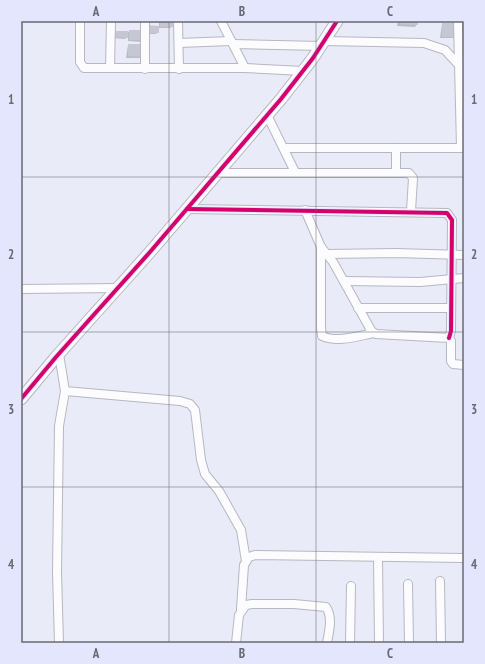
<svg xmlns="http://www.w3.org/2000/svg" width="485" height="664" font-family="'PT Sans Narrow',sans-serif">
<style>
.shadow{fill:#0003}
.building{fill:#c5c8d2}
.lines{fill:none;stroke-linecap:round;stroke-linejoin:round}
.street-casing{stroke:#b6b7c1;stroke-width:10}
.secondary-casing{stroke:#b6b7c1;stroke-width:13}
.street{stroke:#fcfcfe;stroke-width:8}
.secondary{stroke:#fcfcfe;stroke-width:11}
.cycleway-casing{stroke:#e4e6fe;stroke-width:6}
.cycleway{stroke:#d6006c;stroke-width:4}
.grid{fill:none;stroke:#696a73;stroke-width:1;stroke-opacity:0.55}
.neatline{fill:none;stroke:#696a73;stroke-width:1.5}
.grid-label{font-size:13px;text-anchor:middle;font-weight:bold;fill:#696a73}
</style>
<rect width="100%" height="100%" fill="#eaebf8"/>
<g class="shadow">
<polygon points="159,21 172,21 172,27 170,28 158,28 156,34 145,34 159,27"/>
<polygon points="398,21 417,21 417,24 415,27 397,26"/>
<polygon points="442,24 455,37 454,38 440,38"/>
<polygon points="130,31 142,40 141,42 128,41 128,36 125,39 113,38 115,32 128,32"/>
<polygon points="128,45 143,45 141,58 126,58"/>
</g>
<g class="building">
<rect x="160" y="21" width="13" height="6"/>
<polygon points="400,21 418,21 418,25 400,24"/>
<polygon points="442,23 457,23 456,37 442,37"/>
<polygon points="146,25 159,26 159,33 146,33"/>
<polygon points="129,30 144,30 143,40 129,40"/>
<polygon points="114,31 128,31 128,38 114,37"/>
<polygon points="128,44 144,44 144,57 128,56"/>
</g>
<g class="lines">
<defs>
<g id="street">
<polyline points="80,21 80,62 84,68 245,68 303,71"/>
<polyline points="178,21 179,69"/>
<polyline points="221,21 245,68"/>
<polyline points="458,21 461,148"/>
<polyline points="325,41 424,43 445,50 457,63"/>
<polyline points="179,43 231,41"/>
<polyline points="233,44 321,46"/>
<polyline points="110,68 111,21"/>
<polyline points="145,69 145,21"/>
<polyline points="267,115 295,172"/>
<polyline points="284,148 464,148"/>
<polyline points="396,172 396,148"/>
<polyline points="216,173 409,173 413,178 411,211"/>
<polyline points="187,209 447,213 452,220 451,331 449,338"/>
<polyline points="305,210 321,247 333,262 372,332 376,334 449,338 451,341 451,361 453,364 464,365"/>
<path d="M321 247V328L322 336C337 343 358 336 374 333"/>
<polyline points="326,254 396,253 464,255"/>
<polyline points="344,281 420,282 464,278"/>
<polyline points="21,289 118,288"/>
<polyline points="358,308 450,308"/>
<polyline points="59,354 65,391 180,401 190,404 195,410 201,460 205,474 219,491 241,530 246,561"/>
<polyline points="378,557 379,643"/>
<polyline points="440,581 441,643"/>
<polyline points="408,584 409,643"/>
<polyline points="241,609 244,565 249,557 255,555 464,558"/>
<polyline points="59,643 57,572 59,426 65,391"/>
<path d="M236 643 239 615 246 605 252 604H294L326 607C333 617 329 632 327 643"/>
<polyline points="350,643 351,586"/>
</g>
<polyline id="secondary" points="21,399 56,357 150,252 281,99 313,58 337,21"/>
</defs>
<use href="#street" class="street-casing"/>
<use href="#secondary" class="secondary-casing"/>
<use href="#street" class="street"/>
<use href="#secondary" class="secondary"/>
<defs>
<g id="cycleway">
<polyline points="187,209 447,213 452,220 451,331 449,338"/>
<polyline points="21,399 56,357 150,252 281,99 313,58 337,21"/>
</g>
</defs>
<use href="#cycleway" class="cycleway-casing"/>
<use href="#cycleway" class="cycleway"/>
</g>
<path class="grid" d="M169 21V643M316 21V643M21 177H464M21 332H464M21 487H464"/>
<rect width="485" height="664" fill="none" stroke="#e4e6fe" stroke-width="44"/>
<rect x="22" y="22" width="441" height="620" class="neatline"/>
<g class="grid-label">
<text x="96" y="16">A</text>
<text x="242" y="16">B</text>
<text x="390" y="16">C</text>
<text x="11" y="104">1</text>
<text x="474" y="104">1</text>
<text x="11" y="259">2</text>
<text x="474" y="259">2</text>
<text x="11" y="414">3</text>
<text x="474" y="414">3</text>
<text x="11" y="569">4</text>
<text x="474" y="569">4</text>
<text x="96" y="658">A</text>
<text x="242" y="658">B</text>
<text x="390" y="658">C</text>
</g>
</svg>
